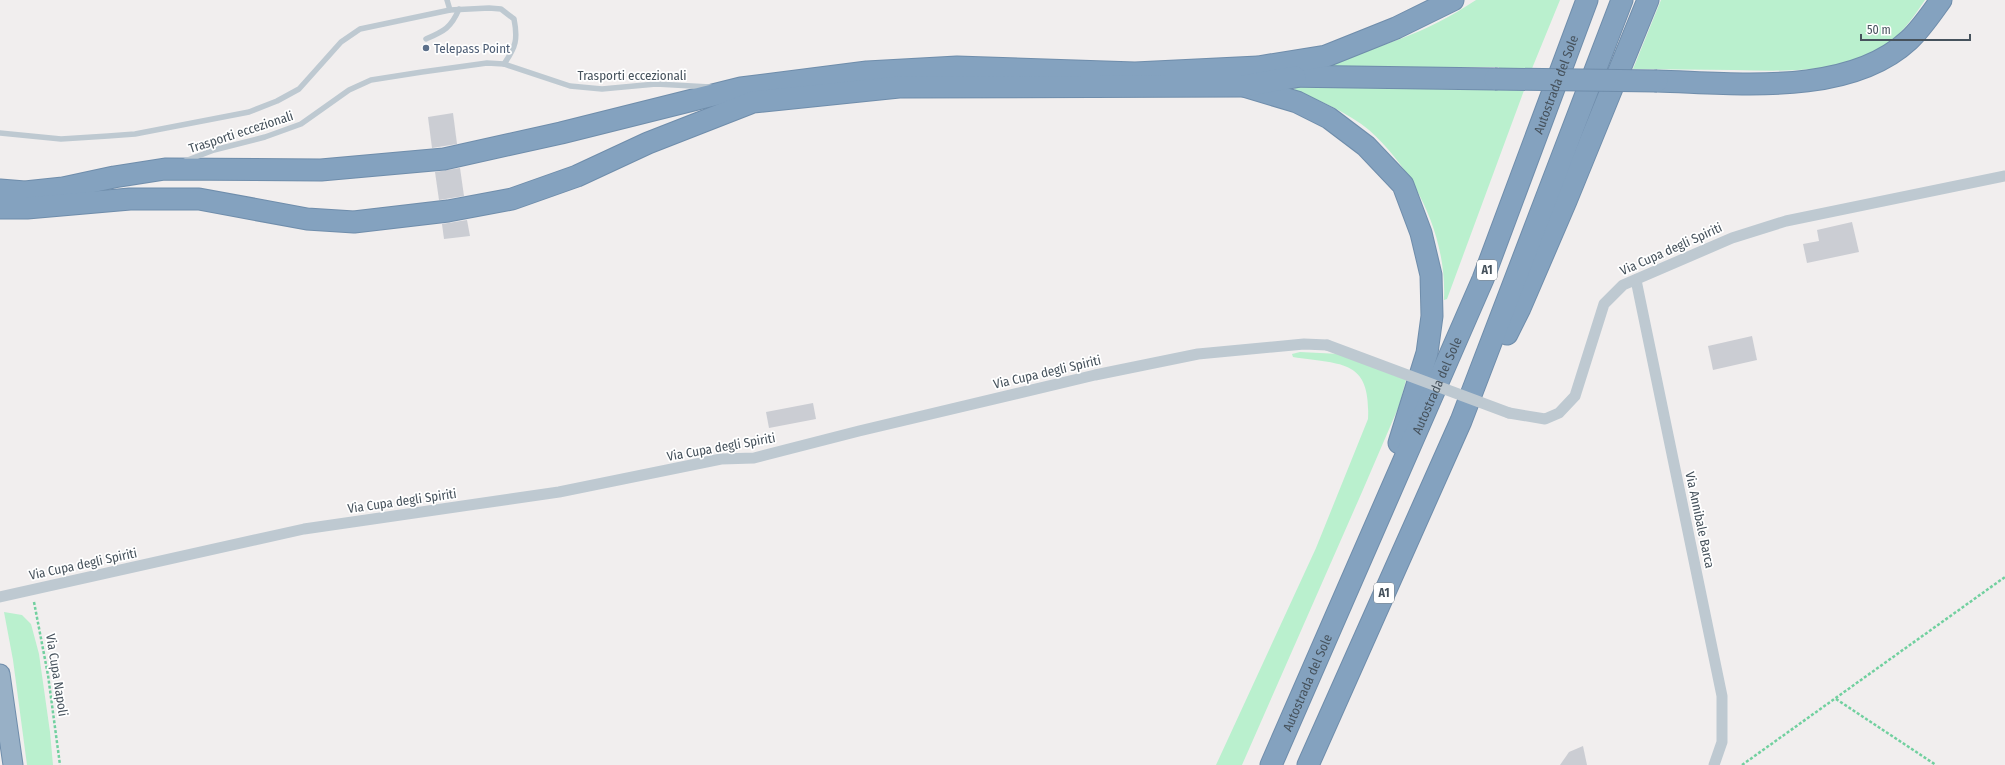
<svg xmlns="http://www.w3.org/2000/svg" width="2005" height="765" font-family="'Fira Sans Condensed',sans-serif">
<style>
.green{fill:#baf0ce}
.building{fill:#cbcdd3}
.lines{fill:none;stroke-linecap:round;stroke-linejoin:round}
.trunk-casing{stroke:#6f8dab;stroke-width:21}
.motorway-casing{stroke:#6f8dab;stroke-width:23}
.path{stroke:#71d09f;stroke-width:2.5;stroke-dasharray:3 2;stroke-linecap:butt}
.service{stroke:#bec9d1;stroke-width:5.5}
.minor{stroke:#bec9d1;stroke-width:11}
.trunk{stroke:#98b0c6;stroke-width:19}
.motorway{stroke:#84a2bf;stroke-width:21}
.motorway-bridge-casing{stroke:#6f8dab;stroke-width:23;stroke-linecap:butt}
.minor-bridge{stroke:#bec9d1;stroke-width:11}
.motorway-bridge{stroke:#84a2bf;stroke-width:21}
.service-dot{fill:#5c6f8a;stroke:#fff;stroke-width:1.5}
.labels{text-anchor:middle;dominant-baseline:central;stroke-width:3.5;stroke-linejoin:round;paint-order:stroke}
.shield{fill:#fff;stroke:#7e868d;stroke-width:1}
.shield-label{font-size:12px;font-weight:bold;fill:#46525c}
.service-label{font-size:13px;fill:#4e5e75;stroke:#fff;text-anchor:start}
.street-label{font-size:13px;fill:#46525c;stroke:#fff}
</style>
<rect width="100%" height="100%" fill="#f1eeee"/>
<g class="green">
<path d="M1476 0H1560L1533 66 1447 299 1444 300C1447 237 1416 172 1369 130 1348 113 1322 101 1297 92L1294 89 1297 86 1492 90 1499 67H1325C1349 53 1375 49 1400 39 1427 29 1452 16 1476 0Z"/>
<path d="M1661 0H1925C1913 18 1899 38 1880 49 1836 74 1783 71 1734 70 1700 70 1667 69 1633 69Z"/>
<path d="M1300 352 1340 354 1406 380 1399 406 1362 492 1242 765H1216L1316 548 1368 419C1371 358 1341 365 1293 357L1292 354Z"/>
<polygon points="4,612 22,615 31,624 39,654 50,732 53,765 27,765 13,660"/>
</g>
<g class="building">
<polygon points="453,113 457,144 432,148 428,117"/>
<polygon points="460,168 464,196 439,200 435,172"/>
<polygon points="467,220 470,236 444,239 442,224"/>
<polygon points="1852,222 1859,252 1807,263 1803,244 1819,241 1817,230"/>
<polygon points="1752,336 1757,360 1713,370 1708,346"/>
<polygon points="813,403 816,419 769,428 766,412"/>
<polygon points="1583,746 1587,765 1560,765 1569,752"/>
</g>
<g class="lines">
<defs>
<polyline id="trunk" points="0,674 13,765"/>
<g id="motorway">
<polyline points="1282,76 1495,79"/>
<path d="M1657 81C1735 83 1848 97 1909 40 1921 29 1931 14 1941 0"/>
<polyline points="1247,87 1297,102 1329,118 1366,146 1403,185 1421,233 1431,275 1432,316 1427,353 1399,443"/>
<polyline points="0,190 25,192 63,188 114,177 165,169 321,170 444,159 561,133 741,88 867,72 957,67 1135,73 1258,67 1326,56 1396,28 1453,0"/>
<polyline points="0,208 27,208 130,199 199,199 307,219 354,222 448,211 512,199 577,176 648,143 753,102 899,87 1243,86 1295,77"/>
<polyline points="1507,334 1520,308 1566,201 1648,0"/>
<path id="s1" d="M1271 765 1483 279 1587 0"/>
<polyline points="1308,765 1461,421 1622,0"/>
</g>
</defs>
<use href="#trunk" class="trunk-casing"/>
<use href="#motorway" class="motorway-casing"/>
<g class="path">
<polyline points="34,602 48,675 60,765"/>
<polyline points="1836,699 1936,765"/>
<polyline points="1742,765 2005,577"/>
</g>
<g class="service">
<path d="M447 0 450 10 489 8 501 9 514 19C518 39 516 47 504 64"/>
<path d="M426 39C444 31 451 28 459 9"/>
<polyline points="0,133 61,139 108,136 135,134 249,112 277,101 299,89 341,42 360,29 450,10"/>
<polyline points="185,161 214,150 265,137 301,124 349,90 371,80 422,72 487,63 504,64 570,86 602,89 656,84 710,87"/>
</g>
<g class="minor">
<polyline points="1636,280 1722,696 1722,742 1714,765"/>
<polyline points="1509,413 1545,419 1559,413 1575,396 1604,304 1623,285 1732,238 1786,221 2005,176"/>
<polyline points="0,597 304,529 559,492 721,459 754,458 859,431 1095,375 1198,354 1304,344 1327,345"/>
</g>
<use href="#trunk" class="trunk"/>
<use href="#motorway" class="motorway"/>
<defs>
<polyline id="motorway-bridge" points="1495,79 1657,81"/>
</defs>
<use href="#motorway-bridge" class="motorway-bridge-casing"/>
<polyline class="minor-bridge" points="1327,345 1509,413"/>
<use href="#motorway-bridge" class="motorway-bridge"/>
</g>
<circle class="service-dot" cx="426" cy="48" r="4"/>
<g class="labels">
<g class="shield">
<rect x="1477" y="260" width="20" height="20" rx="3"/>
<rect x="1374" y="583" width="20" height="20" rx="3"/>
</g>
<g class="shield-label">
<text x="1487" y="270">A1</text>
<text x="1384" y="593">A1</text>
</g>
<g class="service-label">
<text x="434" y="48">Telepass Point</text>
</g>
<g class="street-label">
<text x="632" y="75">Trasporti eccezionali</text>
<text stroke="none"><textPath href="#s1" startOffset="738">Autostrada del Sole</textPath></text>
<text transform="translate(241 132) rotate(-18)">Trasporti eccezionali</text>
<text transform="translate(1671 249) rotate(-24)">Via Cupa degli Spiriti</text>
<text transform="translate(1047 372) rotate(-13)">Via Cupa degli Spiriti</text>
<text stroke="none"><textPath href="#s1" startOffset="414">Autostrada del Sole</textPath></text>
<text transform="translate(721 447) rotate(-10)">Via Cupa degli Spiriti</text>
<text transform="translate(402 501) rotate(-8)">Via Cupa degli Spiriti</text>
<text transform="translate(1700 520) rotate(78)">Via Annibale Barca</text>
<text transform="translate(83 564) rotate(-12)">Via Cupa degli Spiriti</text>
<text transform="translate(57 675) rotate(81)">Via Cupa Napoli</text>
<text stroke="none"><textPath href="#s1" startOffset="90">Autostrada del Sole</textPath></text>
</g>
</g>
<path d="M1861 34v6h109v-6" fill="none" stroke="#46525c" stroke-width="2"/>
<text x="1867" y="34" font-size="12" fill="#46525c" stroke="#ffffff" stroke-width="3" paint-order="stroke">50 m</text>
</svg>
